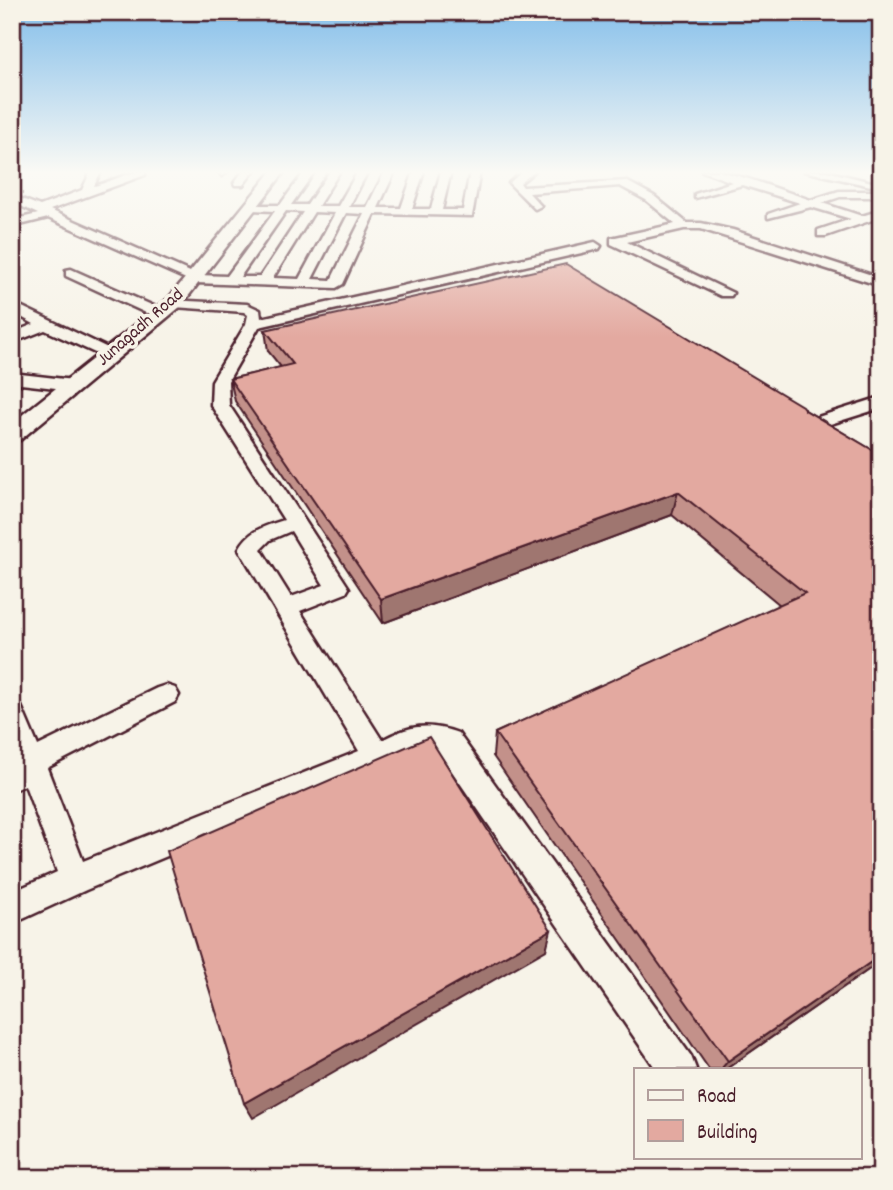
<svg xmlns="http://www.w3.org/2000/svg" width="893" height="1190" font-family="Dekko,sans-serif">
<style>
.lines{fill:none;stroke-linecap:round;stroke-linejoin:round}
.minor-casing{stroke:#4a1f2b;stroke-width:5}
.major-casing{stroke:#4a1f2b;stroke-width:5}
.minor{fill:#f7f3e8;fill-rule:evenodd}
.major{fill:#f7f3e8;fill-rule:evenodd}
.wall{fill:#c3918a;stroke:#4a1f2b;stroke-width:2}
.shaded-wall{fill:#9f7670;stroke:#4a1f2b;stroke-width:2}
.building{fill:#e3a9a0;stroke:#4a1f2b;stroke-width:2}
.labels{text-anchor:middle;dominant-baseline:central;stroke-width:7;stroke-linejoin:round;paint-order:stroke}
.far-street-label{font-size:19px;fill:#4a1f2b;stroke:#f7f3e8}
</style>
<rect width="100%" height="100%" fill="#f7f3e8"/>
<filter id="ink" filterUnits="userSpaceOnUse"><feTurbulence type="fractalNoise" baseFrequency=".0143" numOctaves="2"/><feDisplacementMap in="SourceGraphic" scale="14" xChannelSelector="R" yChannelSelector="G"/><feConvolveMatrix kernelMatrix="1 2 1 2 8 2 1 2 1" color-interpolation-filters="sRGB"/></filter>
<g filter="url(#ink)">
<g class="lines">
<defs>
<g id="minor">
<path d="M91 171H101L94 186C110 182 131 171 145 171V175L50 210 197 275 227 276 275 211 251 210 247 209V205H280L305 171H315L291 205H307L330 171H340L318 206H338L358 171H368L349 207H367L385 171H395L378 208H401L414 171H424L412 209H431L441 171H451L442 210H463L470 171H480L472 216 375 214 343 284 336 288 195 283 48 218 12 227V220L38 214 12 202V195L40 206 82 190ZM286 211 303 212 260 277H240ZM314 212 335 213 299 279 273 278ZM346 213 364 214 331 280 312 279Z"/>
<polygon points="218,171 228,171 222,176"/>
<polygon points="243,171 254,171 243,185 235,185 234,183"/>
<polygon points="523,171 535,171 520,183 523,187 626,181 654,196 687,223 701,223 733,230 881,278 881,286 701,229 684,229 627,242 733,293 731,296 721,296 611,244 611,238 675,224 646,200 620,186 529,193 541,206 535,209 509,183"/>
<polygon points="702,171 719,171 749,179 811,200 839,191 881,191 881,197 840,197 822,203 862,216 881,210 881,217 826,236 818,236 818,230 851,219 811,207 768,218 768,214 800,203 742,185 695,198 695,194 732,182"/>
<polygon points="804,171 826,171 876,183 871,186"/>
<path d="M595 242 601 246 599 249 259 327 228 381 229 405 349 588 346 593 300 611 382 740C409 725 429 722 458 733L691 1056 696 1069H656L436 748H416L387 764 86 890 12 924V892L57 872 25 785 12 791V762L16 759 12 750V703L21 706 38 746 157 688 166 685 175 688 179 695 175 702 47 768 83 861 359 751 239 549C249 530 265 526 284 520L211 405 212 381 246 324 248 315 244 312 174 307 167 303 169 300 247 304 260 310 261 318ZM291 531 324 585 291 597 261 549 270 540Z"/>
<polygon points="71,269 156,307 158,310 156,313 146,313 66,276 66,270"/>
<polygon points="12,302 116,352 119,355 116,358 106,358 45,330 12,343 12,333 34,324 12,312"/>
<polygon points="12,373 73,380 81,385 73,390 12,383"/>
<polygon points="881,397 881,408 805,432 796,427 799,423"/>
</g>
<polygon id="major" points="272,171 285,171 180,307 20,440 12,442 12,423 168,299"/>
</defs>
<use href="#minor" class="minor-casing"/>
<use href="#major" class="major-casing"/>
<use href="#minor" class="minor"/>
<use href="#major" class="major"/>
</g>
<polygon class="wall" points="265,330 805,410 881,455 881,961 726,1069 709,1069 493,756 495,733 780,605 672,515 383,623 235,401 230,379 281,367 268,351"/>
<g class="shaded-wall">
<polygon points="678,492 672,515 383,623 381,599"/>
<polygon points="551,930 546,950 253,1118 244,1103"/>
<polygon points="881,955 881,961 726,1069 721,1069 728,1061"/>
</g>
<g class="building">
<polygon points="566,264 802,406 805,410 881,455 881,955 728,1061 495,733 805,593 678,492 381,599 230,379 293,364 265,330"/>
<polygon points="429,737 551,930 244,1103 167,851"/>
</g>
</g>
<linearGradient id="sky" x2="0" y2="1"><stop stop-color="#83beea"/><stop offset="0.51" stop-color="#fbfaf5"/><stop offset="1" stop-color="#fbfaf5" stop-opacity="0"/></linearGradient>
<rect width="893" height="338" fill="url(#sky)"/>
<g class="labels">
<g class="far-street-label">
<text transform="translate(141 328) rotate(-41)">Junagadh Road</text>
</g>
</g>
<rect width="893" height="1190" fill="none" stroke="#f7f3e8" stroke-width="42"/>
<rect x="21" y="21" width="851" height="1148" fill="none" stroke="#4a1f2b" stroke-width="2.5" filter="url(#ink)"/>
<rect x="634" y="1068" width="228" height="91" fill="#f7f3e8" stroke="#b29e9c" stroke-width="2"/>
<rect x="648" y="1090" width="35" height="10" fill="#f7f3e8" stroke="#b29e9c" stroke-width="2"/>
<text x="697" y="1102" font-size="21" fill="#4a1f2b">Road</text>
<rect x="648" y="1120" width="35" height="21" fill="#e3a9a0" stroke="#b29e9c" stroke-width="2"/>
<text x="697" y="1138" font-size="21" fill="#4a1f2b">Building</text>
</svg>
